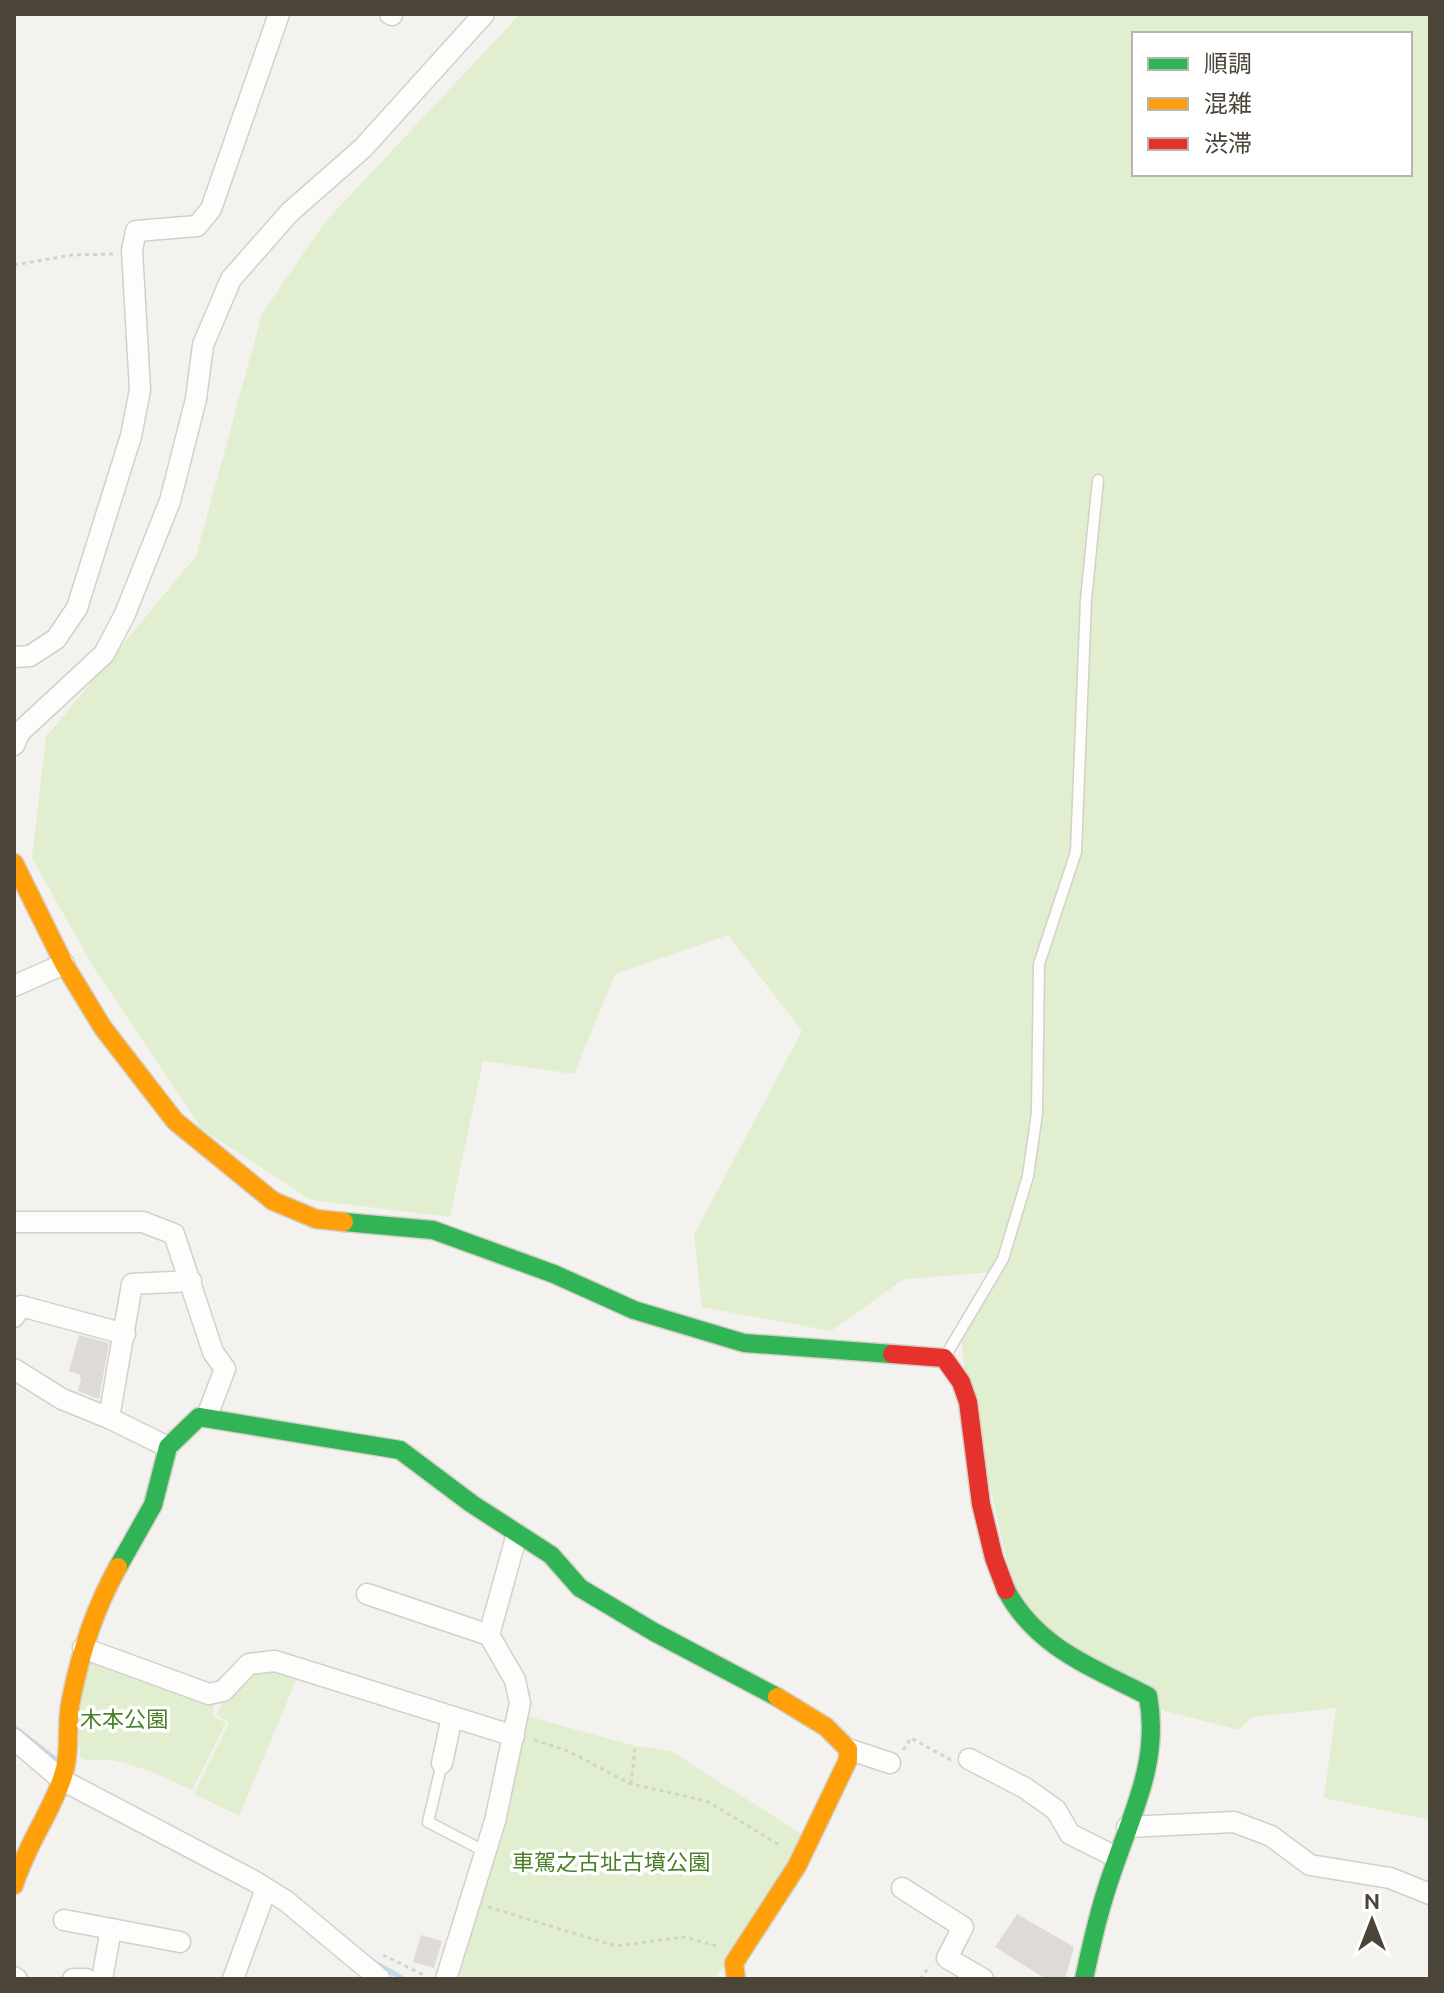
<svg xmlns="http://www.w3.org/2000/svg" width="1444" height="1993" font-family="Ubuntu,'Noto Sans JP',sans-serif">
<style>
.green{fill:#e1eecf;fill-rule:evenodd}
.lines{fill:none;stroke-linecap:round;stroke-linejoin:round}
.stream{stroke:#c0ddf1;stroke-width:5}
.building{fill:#dedbd6}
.lane-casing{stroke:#d2d0cb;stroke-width:13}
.street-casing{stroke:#d2d0cb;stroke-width:23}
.fast-casing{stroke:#d3cfc5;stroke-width:21}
.slow-casing{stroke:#d3cfc5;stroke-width:21}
.jam-casing{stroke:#d3cfc5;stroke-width:21}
.path{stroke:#d3d2cc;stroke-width:3;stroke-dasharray:4 4;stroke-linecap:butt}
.lane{stroke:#fdfdfc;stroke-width:10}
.street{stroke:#fdfdfc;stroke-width:20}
.fast{stroke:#30b455;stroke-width:18}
.slow{stroke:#ff9f0a;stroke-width:18}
.jam{stroke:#e5322d;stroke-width:18}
.labels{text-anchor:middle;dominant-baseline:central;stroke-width:7;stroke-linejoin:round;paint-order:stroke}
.park-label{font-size:22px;fill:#4a7f2a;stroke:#fff}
</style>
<rect width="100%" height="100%" fill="#f4f2ee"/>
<g class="green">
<path d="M520 14H1430V1820L1324 1798 1336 1708 1252 1717 1239 1730 1165 1711 1053 1638 1015 1598 965 1374 960 1320 993 1272 904 1279 831 1331 702 1307 694 1235 802 1031 728 935 615 974 574 1074 483 1061 450 1217 311 1200 202 1129 94 968 32 858 46 737 196 556 262 314 325 222ZM1134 34H1410V174H1134Z"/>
<path d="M90 1656 214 1705 213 1716 226 1723 192 1790C166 1778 141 1766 112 1760 101 1758 91 1763 80 1758L77 1702Z"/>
<polygon points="260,1666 298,1676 239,1816 194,1794 229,1723 216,1714 227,1694"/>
<polygon points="527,1716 631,1745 671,1751 803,1835 728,1963 713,1979 459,1979"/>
</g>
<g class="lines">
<g class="stream">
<polyline points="14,1727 59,1762"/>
<polyline points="373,1962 404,1979"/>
</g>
</g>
<g class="building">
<polygon points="79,1335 109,1343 99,1399 78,1391 81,1379 79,1374 69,1371"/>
<polygon points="1017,1914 1074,1947 1065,1979 1046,1979 995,1947"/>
<polygon points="421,1935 442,1941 434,1968 413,1962"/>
</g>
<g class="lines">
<defs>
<g id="lane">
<polyline points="946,1355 1003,1259 1028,1176 1037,1113 1039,964 1076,852 1086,600 1098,480"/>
<polyline points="442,1763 428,1822 486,1852"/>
</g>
<g id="street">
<polyline points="390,14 392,15"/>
<polyline points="14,657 30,656 56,639 77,608 131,436 140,390 132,250 136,231 197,226 211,209 279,14"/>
<polyline points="14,745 20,732 104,654 125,614 170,501 196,399 203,345 231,279 290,212 363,148 484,14"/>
<polyline points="14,986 64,964"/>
<polyline points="14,1222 143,1222 174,1234 213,1352 225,1369 207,1416"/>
<polyline points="14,1317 21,1306 125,1334"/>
<polyline points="14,1369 62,1399 109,1418 132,1284 191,1281"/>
<polyline points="109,1418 168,1447"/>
<polyline points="367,1594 489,1635"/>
<polyline points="83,1648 209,1694 223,1691 249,1664 275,1661 514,1736"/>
<polyline points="14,1739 62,1780 254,1881 286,1901 380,1979"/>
<polyline points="848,1749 890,1763"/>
<polyline points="969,1759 1025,1788 1056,1810 1070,1834 1116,1857"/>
<polyline points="442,1763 452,1717"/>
<polyline points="1127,1827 1234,1822 1271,1836 1310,1865 1390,1878 1430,1894"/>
<polyline points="902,1888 963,1927 947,1958 983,1979"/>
<polyline points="64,1920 180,1942"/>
<polyline points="14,1977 17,1979"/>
<polyline points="73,1979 86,1979"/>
<polyline points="102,1979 111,1929"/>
<polyline points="233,1979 266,1889"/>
<polyline points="446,1979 495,1821 520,1703 515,1680 489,1635 517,1534"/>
</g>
<g id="fast">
<polyline points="344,1222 433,1230 554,1274 634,1310 744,1343 892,1354"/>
<polyline points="118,1567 153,1505 168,1447 199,1417 400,1450 472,1504 551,1555 580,1588 654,1632 777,1697"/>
<path d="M1006 1590C1037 1648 1092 1667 1148 1696 1160 1760 1133 1811 1113 1870 1100 1906 1092 1942 1084 1979"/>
</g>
<g id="slow">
<polyline points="14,863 64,964 103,1028 175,1121 273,1201 316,1219 344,1222"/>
<path d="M14 1885C27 1844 49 1816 62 1779 72 1752 65 1726 71 1700 80 1655 96 1606 118 1567"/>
<polyline points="736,1979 734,1963 797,1866 848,1760 848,1749 826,1727 777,1697"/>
</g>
<polyline id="jam" points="892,1354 944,1358 961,1382 968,1402 981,1504 994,1558 1006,1590"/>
</defs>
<use href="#lane" class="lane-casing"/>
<use href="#street" class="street-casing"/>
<use href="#fast" class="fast-casing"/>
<use href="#slow" class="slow-casing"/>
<use href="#jam" class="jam-casing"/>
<g class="path">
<polyline points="14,265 72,255 113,254"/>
<polyline points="534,1740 568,1751 631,1784 707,1801 781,1846"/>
<polyline points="903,1750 911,1738 951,1760"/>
<polyline points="631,1784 635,1749"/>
<polyline points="488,1907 616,1946 685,1937 716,1946"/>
<polyline points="383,1955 426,1976"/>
<polyline points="920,1979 930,1966"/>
</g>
<use href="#lane" class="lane"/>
<use href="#street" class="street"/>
<use href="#fast" class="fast"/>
<use href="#slow" class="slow"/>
<use href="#jam" class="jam"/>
</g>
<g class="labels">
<g class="park-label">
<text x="124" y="1718">木本公園</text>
<text x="611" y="1861">車駕之古址古墳公園</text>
</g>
</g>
<rect width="1444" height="1993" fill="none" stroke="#4b4439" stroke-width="32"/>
<rect x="1132" y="32" width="280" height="144" fill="#ffffff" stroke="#b7b4b0" stroke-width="2"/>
<rect x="1148" y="58" width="40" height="12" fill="#30b455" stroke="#b7b4b0" stroke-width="2"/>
<text x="1204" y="72" font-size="24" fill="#4b4439">順調</text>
<rect x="1148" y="98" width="40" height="12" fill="#ff9f0a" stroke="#b7b4b0" stroke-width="2"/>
<text x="1204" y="112" font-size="24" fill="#4b4439">混雑</text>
<rect x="1148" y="138" width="40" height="12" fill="#e5322d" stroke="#b7b4b0" stroke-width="2"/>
<text x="1204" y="152" font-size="24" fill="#4b4439">渋滞</text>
<g transform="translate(1372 1921)" stroke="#ffffff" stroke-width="6" paint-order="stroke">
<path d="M0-6L14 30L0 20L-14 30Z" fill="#4b4439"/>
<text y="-12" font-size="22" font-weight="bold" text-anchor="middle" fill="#4b4439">N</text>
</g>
</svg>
